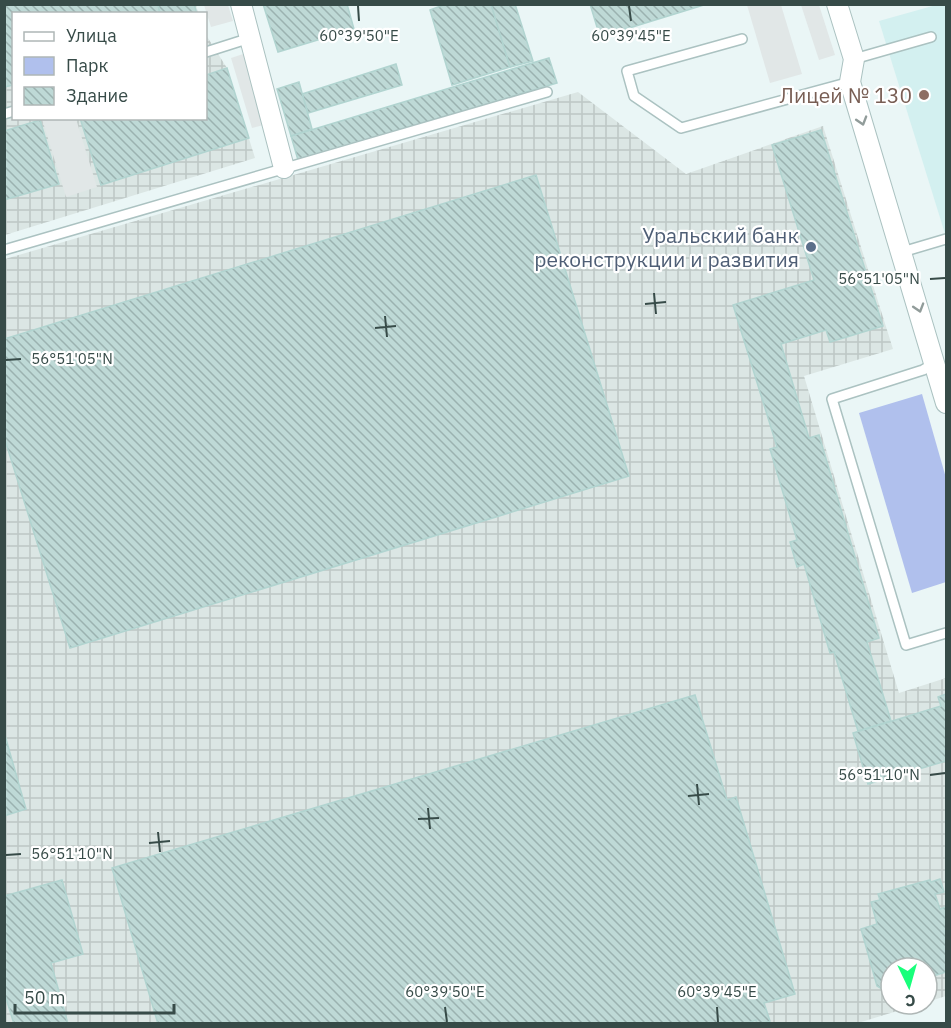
<svg xmlns="http://www.w3.org/2000/svg" width="951" height="1028" font-family="'IBM Plex Sans',sans-serif">
<style>
.industrial{fill:url(#industrial-grid)}
.education{fill:#d3f0f0}
.green{fill:#b0c0ed}
.parking{fill:#e1e7e7}
.building{fill:url(#building-back-hatch);stroke:#b1d4d0;stroke-width:1.5}
.lines{fill:none;stroke-linecap:round;stroke-linejoin:round}
.service-casing{stroke:#abc2c1;stroke-width:12}
.minor-casing{stroke:#abc2c1;stroke-width:22}
.service{stroke:#fff;stroke-width:9}
.minor{stroke:#fff;stroke-width:20}
.oneway{stroke:#919c9a}
.ticks{fill:none;stroke:#374b48;stroke-width:2}
.education-dot{fill:#8d6e63;stroke:#fff;stroke-width:2}
.service-dot{fill:#5c6f8a;stroke:#fff;stroke-width:2}
.labels{text-anchor:middle;dominant-baseline:central;stroke-width:4.5;stroke-linejoin:round;paint-order:stroke}
.education-label{font-size:21px;fill:#785e54;stroke:#fff;text-anchor:end}
.service-label{font-size:21px;fill:#4e5e75;stroke:#fff;text-anchor:end}
.ticks-label{font-size:15px;text-anchor:middle;fill:#374b48;stroke:#fff;stroke-width:4.5;stroke-linejoin:round;paint-order:stroke}
</style>
<defs>
<pattern id="industrial-grid" width="8" height="8" patternUnits="userSpaceOnUse" patternTransform="scale(1.5)"><rect width="8" height="8" fill="#dbe6e4"/><path d="M0 4h8M4 0v8" fill="none" stroke="#bdc7c5"/></pattern>
<pattern id="building-back-hatch" width="6" height="6" patternUnits="userSpaceOnUse" patternTransform="scale(1.5)"><rect width="6" height="6" fill="#bed9d6"/><path d="M-1 5l2 2M0 0l6 6M5-1l2 2" fill="none" stroke="#9bb2b0"/></pattern>
</defs>
<rect width="100%" height="100%" fill="#eaf6f6"/>
<g class="industrial">
<polygon points="5,5 196,5 198,13 14,14 14,118 206,118 206,35 227,68 255,158 5,235"/>
<polygon points="578,92 686,174 823,126 893,349 804,376 899,693 946,678 946,996 927,1002 927,968 891,968 891,1004 920,1004 858,1023 5,1024 5,259"/>
</g>
<polygon class="education" points="936,5 946,5 946,237 879,21"/>
<polygon class="green" points="922,394 946,478 946,582 912,593 859,413"/>
<g class="parking">
<polygon points="204,5 228,5 233,21 211,27"/>
<polygon points="747,5 781,5 802,74 770,83"/>
<polygon points="801,5 819,5 835,55 819,60"/>
<polygon points="246,53 267,124 252,128 231,58"/>
<polygon points="42,119 76,119 97,187 66,197"/>
</g>
<g class="building">
<polygon points="4,4 158,4 160,14 14,14 14,85 4,87"/>
<polygon points="158,4 194,4 197,14 160,14"/>
<polygon points="263,4 347,4 354,29 278,52"/>
<polygon points="446,4 491,4 510,67 452,85 430,10"/>
<polygon points="491,4 515,4 533,61 510,67"/>
<polygon points="590,4 707,4 600,37"/>
<polygon points="549,58 557,83 298,160 291,136"/>
<polygon points="396,64 402,85 308,113 302,94"/>
<polygon points="227,68 249,138 101,185 80,118 206,118 206,75"/>
<polygon points="299,82 312,129 291,136 277,89"/>
<polygon points="40,120 59,184 4,200 4,131"/>
<polygon points="821,130 883,326 830,342 826,330 781,344 809,438 819,435 879,638 867,642 891,721 858,731 834,652 830,653 804,564 797,567 790,542 797,540 770,449 777,447 733,305 814,280 772,145"/>
<polygon points="536,175 629,476 70,648 4,437 4,339"/>
<polygon points="946,694 946,761 868,784 853,733 941,706 938,697"/>
<polygon points="695,695 727,800 736,797 795,994 764,1003 770,1021 761,1024 757,1024 756,1020 745,1024 158,1024 112,868"/>
<polygon points="4,732 26,809 4,816"/>
<polygon points="940,879 944,892 935,894 940,909 946,907 946,972 927,978 927,968 891,968 891,987 882,989 877,986 861,929 877,924 871,902 880,900 878,894 930,880 931,882"/>
<polygon points="62,880 83,954 51,963 68,1024 14,1024 4,992 4,896"/>
</g>
<g class="lines">
<defs>
<g id="service">
<polyline points="742,39 627,71 634,96 681,128 850,82"/>
<polyline points="206,52 250,38"/>
<polyline points="854,59 931,37"/>
<polyline points="4,114 14,111"/>
<polyline points="4,250 547,92"/>
<polyline points="902,252 946,239"/>
<polyline points="935,363 923,370 832,399 906,645 946,633"/>
</g>
<g id="minor">
<polyline points="241,4 284,168"/>
<polyline points="837,4 854,59 850,82 946,403"/>
</g>
</defs>
<use href="#service" class="service-casing"/>
<use href="#minor" class="minor-casing"/>
<use href="#service" class="service"/>
<use href="#minor" class="minor"/>
</g>
<defs><path id="oneway-chevron" d="M-2-3.5L2.5 0L-2 3.5" fill="none" stroke-width="1.6" stroke-linecap="round" stroke-linejoin="round" transform="scale(1.5)"/></defs>
<g class="oneway">
<use href="#oneway-chevron" transform="translate(862 121) rotate(73)"/>
<use href="#oneway-chevron" transform="translate(919 308) rotate(73)"/>
</g>
<path class="ticks" d="M358 6 359 21M629 6 631 21M930 279 945 278M654 293 656 314M645 304 666 302M385 316 387 337M375 328 396 326M6 360 21 359M930 775 945 773M697 784 699 805M688 796 709 794M428 808 430 829M418 819 439 818M158 832 160 852M149 843 170 841M6 855 21 854M445 1007 447 1022M717 1007 718 1022"/>
<circle class="education-dot" cx="924" cy="95" r="6"/>
<circle class="service-dot" cx="811" cy="247" r="6"/>
<g class="labels">
<g class="education-label">
<text x="912" y="95">Лицей № 130</text>
</g>
<g class="service-label">
<text x="799" y="235">Уральский банк<tspan x="799" dy="24">реконструкции и развития</tspan></text>
</g>
</g>
<g class="ticks-label">
<text x="359" y="41">60°39'50"E</text>
<text x="631" y="41">60°39'45"E</text>
<text x="879" y="284">56°51'05"N</text>
<text x="72" y="364">56°51'05"N</text>
<text x="879" y="780">56°51'10"N</text>
<text x="72" y="859">56°51'10"N</text>
<text x="445" y="997">60°39'50"E</text>
<text x="717" y="997">60°39'45"E</text>
</g>
<rect width="951" height="1028" fill="none" stroke="#374b48" stroke-width="12"/>
<rect x="12" y="12" width="195" height="108" fill="#ffffff" stroke="#afb7b6" stroke-width="1.5"/>
<rect x="24" y="32" width="30" height="9" fill="#ffffff" stroke="#afb7b6" stroke-width="1.5"/>
<text x="66" y="42" font-size="18" fill="#374b48">Улица</text>
<rect x="24" y="57" width="30" height="18" fill="#b0c0ed" stroke="#afb7b6" stroke-width="1.5"/>
<text x="66" y="72" font-size="18" fill="#374b48">Парк</text>
<rect x="24" y="87" width="30" height="18" fill="url(#building-back-hatch)" stroke="#afb7b6" stroke-width="1.5"/>
<text x="66" y="102" font-size="18" fill="#374b48">Здание</text>
<g transform="translate(909 986) rotate(175)"><circle r="28" fill="#ffffff" stroke="#afb7b6" stroke-width="1.5"/>
<path d="M0-4.5L10 22L0 15L-10 22Z" fill="#18ff7b"/>
<text y="-9" font-size="16" font-weight="bold" text-anchor="middle" fill="#374b48">С</text>
</g>
<path d="M15 1004v9h159v-9" fill="none" stroke="#374b48" stroke-width="3"/>
<text x="24" y="1004" font-size="18" fill="#374b48" stroke="#ffffff" stroke-width="4.5" paint-order="stroke">50 m</text>
</svg>
